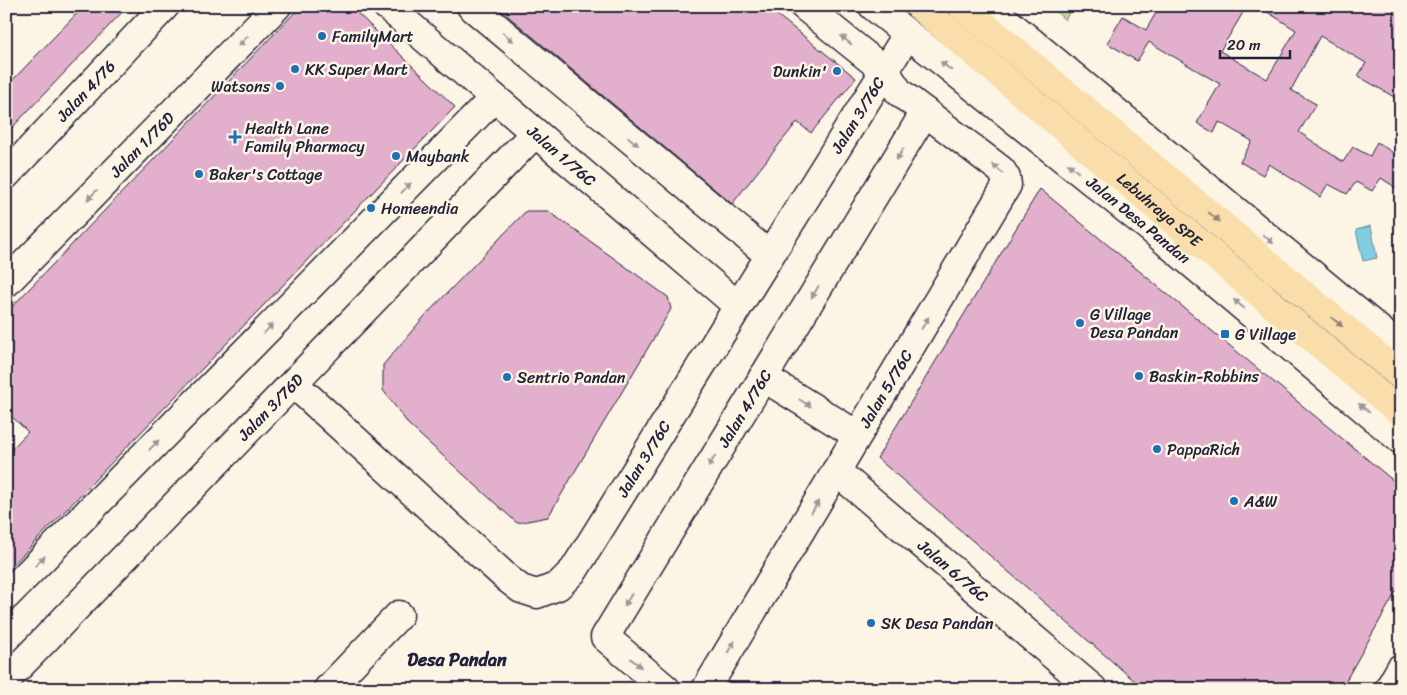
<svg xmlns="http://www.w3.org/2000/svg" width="1407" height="695" font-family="Sriracha,sans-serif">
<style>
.green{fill:#bed990;stroke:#707e66}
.water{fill:#81cee0;stroke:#5b899e}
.building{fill:#e2b0cd;stroke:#22223b}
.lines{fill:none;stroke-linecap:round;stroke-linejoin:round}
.minor-casing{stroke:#22223b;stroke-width:31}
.tertiary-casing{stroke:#22223b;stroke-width:31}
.motorway-casing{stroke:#22223b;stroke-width:31}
.minor{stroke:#fcf5e5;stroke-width:28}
.tertiary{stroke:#fcf5e5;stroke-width:28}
.motorway{stroke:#f9deab;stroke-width:28}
.oneway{fill:#9a9698}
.oneway2{fill:#8e8073}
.poi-dot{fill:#1f6fb2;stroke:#fcf5e5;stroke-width:2}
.labels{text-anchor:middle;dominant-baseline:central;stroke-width:5;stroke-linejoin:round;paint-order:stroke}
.poi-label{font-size:16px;fill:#22223b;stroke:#fcf5e5;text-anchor:start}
.street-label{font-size:16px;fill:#22223b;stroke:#fcf5e5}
.neighbourhood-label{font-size:18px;font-weight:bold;fill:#22223b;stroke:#fcf5e5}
</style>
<rect width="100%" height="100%" fill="#fcf5e5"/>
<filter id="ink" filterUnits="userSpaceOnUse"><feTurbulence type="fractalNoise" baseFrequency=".02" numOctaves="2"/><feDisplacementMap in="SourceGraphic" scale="10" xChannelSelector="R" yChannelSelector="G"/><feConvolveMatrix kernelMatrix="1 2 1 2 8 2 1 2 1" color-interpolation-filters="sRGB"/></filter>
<g filter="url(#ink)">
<polygon class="green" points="1050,6 1073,6 1065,20"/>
<polygon class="water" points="1371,226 1377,258 1363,261 1356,230"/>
<g class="building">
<polygon points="84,6 128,6 6,134 6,87"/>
<polygon points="301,6 350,6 455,107 6,572 6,455 28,432 6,411 6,313"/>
<polygon points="496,6 766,6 856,78 811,133 797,122 732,204"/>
<polygon points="1160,6 1247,6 1220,51 1267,79 1296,30 1258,6 1401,6 1401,101 1358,76 1366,63 1320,36 1291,90 1316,104 1299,132 1343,162 1353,147 1370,156 1377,142 1401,158 1401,191 1381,178 1372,191 1356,182 1347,194 1328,184 1320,197 1269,164 1263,175 1240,162 1252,141 1219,122 1214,133 1197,123 1220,84 1149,42 1137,61 1107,43 1123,16 1146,30"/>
<polygon points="1040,189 1401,487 1401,583 1341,689 1144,689 877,458"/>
<polygon points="526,211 548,211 668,297 671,309 548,517 517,523 409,425 383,390 383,365 423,318"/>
</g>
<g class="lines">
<defs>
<g id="minor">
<path id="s1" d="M387 6 737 305"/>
<polyline points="471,6 769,255"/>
<path id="s2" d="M6 175 165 6"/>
<path id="s3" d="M6 283 277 6"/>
<polyline points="763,377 857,435"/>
<path id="s4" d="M294 384 508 579 521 589 537 594 558 586 574 570 907 35"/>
<path id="s5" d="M836 471 1093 689"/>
<polyline points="6,596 494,98"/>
<path id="s6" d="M6 680 535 133"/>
<polyline points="328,689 399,615"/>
<path id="s7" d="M666 689 605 637 925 112"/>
<path id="s8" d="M706 689 1007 185 1006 178 1001 170 899 92 885 71 804 6"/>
<polyline points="1389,689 1401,668"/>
</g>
<g id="tertiary">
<path id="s9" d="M873 6 1150 228 1401 440"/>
<polyline points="988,6 1401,348"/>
</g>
<g id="motorway">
<path id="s10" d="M919 6 1401 413"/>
<polyline points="962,6 1401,376"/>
</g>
</defs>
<use href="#minor" class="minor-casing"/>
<use href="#tertiary" class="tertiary-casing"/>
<use href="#motorway" class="motorway-casing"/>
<use href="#minor" class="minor"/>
<use href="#tertiary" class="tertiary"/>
<use href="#motorway" class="motorway"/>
</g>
<defs><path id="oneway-solid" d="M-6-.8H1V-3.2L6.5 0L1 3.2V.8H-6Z" transform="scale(1.25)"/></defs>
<g class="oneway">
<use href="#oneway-solid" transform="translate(508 37) rotate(40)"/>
<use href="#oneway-solid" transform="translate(846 40) rotate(-141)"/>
<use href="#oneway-solid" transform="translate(243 41) rotate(134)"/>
<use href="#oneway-solid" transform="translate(946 66) rotate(-141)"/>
<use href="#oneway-solid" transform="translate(633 141) rotate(40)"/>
<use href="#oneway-solid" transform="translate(900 154) rotate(121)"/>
<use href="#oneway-solid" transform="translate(1073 168) rotate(-141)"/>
<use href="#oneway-solid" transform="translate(998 169) rotate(-137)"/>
<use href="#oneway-solid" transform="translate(406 188) rotate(-46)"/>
<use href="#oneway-solid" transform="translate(92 195) rotate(134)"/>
<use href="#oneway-solid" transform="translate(1268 239) rotate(40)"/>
<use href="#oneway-solid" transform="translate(815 292) rotate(121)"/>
<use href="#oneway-solid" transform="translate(1239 304) rotate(-140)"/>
<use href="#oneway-solid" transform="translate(925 323) rotate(-59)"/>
<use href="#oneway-solid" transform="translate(268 329) rotate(-46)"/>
<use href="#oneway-solid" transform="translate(805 403) rotate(32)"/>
<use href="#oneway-solid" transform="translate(1364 408) rotate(-140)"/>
<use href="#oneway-solid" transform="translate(154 445) rotate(-46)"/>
<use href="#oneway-solid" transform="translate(712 461) rotate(121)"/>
<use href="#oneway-solid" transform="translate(815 507) rotate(-59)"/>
<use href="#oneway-solid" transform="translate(40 561) rotate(-46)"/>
<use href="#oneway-solid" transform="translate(628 600) rotate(121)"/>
<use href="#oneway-solid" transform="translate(731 647) rotate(-59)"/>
<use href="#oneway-solid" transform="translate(636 663) rotate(40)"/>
</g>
<g class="oneway2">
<use href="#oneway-solid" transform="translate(1214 217) rotate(40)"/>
<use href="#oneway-solid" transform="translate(1337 322) rotate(40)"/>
</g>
</g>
<g class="poi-dot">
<circle cx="322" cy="36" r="5"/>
<circle cx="295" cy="69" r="5"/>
<circle cx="837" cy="71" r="5"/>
<circle cx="280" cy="86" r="5"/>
<path d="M232.5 129.5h5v5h5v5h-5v5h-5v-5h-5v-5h5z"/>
<circle cx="396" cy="156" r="5"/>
<circle cx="199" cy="174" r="5"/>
<circle cx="371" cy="208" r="5"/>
<circle cx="1080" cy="323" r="5"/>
<rect x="1220" y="329" width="10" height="10" rx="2.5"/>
<circle cx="1139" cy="376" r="5"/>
<circle cx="507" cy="377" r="5"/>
<circle cx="1157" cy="449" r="5"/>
<circle cx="1234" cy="501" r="5"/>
<circle cx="871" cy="623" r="5"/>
</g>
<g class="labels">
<g class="poi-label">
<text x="332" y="36">FamilyMart</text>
<text x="305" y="69">KK Super Mart</text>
<text x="827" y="71" text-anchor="end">Dunkin'</text>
<text x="270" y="86" text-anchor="end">Watsons</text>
<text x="245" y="128">Health Lane<tspan x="245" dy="18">Family Pharmacy</tspan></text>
<text x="406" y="156">Maybank</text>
<text x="209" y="174">Baker's Cottage</text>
<text x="381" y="208">Homeendia</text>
<text x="1090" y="314">G Village<tspan x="1090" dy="18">Desa Pandan</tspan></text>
<text x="1235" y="334">G Village</text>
<text x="1149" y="376">Baskin-Robbins</text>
<text x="517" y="377">Sentrio Pandan</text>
<text x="1167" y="449">PappaRich</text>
<text x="1244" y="501">A&amp;W</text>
<text x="881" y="623">SK Desa Pandan</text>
</g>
<g class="street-label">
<text stroke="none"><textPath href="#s2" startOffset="116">Jalan 4/76</textPath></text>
<text stroke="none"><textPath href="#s4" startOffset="904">Jalan 3/76C</textPath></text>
<text stroke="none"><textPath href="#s3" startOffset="194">Jalan 1/76D</textPath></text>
<text stroke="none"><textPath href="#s1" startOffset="230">Jalan 1/76C</textPath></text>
<text stroke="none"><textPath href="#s10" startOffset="315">Lebuhraya SPE</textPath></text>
<text stroke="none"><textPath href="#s9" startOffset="341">Jalan Desa Pandan</textPath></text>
<text stroke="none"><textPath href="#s8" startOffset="350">Jalan 5/76C</textPath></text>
<text stroke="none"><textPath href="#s6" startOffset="380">Jalan 3/76D</textPath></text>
<text stroke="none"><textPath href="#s7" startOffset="348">Jalan 4/76C</textPath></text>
<text stroke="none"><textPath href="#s4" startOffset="499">Jalan 3/76C</textPath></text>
<text stroke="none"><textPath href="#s5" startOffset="154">Jalan 6/76C</textPath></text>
</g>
<g class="neighbourhood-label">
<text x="457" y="660">Desa Pandan</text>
</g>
</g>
<rect width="1407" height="695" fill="none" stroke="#fcf5e5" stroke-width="25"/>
<rect x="12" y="12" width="1382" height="670" fill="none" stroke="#22223b" stroke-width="2" filter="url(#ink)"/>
<path d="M1220 50v8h70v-8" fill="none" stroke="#22223b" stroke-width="2.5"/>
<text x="1227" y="50" font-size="15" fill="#22223b" stroke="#fcf5e5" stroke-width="4" paint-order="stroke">20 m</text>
</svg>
